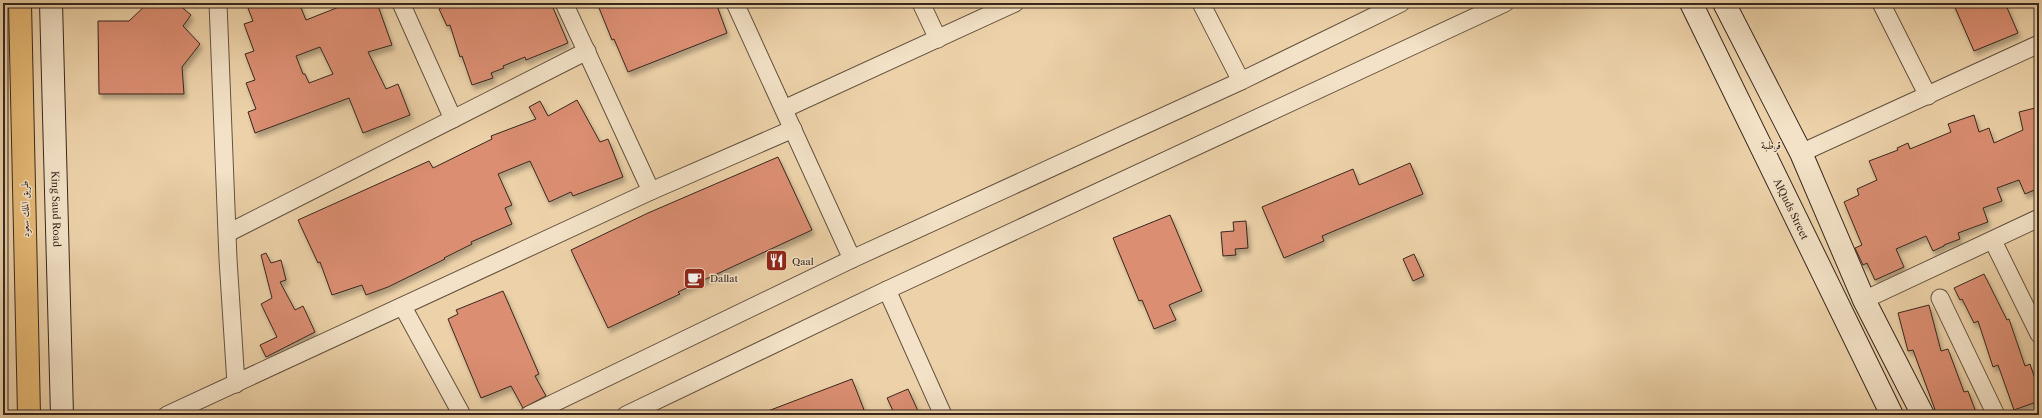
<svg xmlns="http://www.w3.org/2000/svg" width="2042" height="418" font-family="'Libre Caslon Text',Amiri,serif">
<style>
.building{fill:#db8e72;stroke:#37271d;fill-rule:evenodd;filter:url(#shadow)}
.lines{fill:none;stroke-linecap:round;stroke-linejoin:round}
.street-casing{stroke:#645240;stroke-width:19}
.secondary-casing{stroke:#37271d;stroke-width:24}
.primary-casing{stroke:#37271d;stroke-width:24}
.street{stroke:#f3e2c7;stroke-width:17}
.secondary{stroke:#f3e2c7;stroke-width:22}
.primary{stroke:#e6b974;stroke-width:22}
.labels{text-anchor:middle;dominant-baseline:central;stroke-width:3;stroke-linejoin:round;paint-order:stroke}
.street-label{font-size:10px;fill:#37271d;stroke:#f3e2c7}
.poi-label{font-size:10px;fill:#37271d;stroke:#f3e2c7;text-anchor:start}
.neighbourhood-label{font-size:11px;fill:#37271d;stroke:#f3e2c7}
</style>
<defs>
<filter id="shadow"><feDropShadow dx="2.5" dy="4.5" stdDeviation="2" flood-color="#0004"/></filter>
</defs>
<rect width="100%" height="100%" fill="#edd2a9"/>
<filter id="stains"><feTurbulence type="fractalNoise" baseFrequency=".005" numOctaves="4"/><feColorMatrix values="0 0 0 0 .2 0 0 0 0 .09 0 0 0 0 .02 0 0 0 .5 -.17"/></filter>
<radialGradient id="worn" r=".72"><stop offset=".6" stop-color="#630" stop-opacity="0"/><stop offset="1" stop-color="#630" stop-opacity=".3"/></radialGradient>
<g class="building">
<polygon points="148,3 177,3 191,15 183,26 200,44 182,67 184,94 99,94 98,21 129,21"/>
<path d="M246 3H299L306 20 349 3H377L392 45 368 52 386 89 398 84 410 115 363 133 349 98 255 133 248 112 256 109 246 83 255 80 245 54 254 51 244 24 253 21ZM320 47 333 74 309 83 305 74H303L296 56Z"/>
<polygon points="452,3 551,3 568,43 526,60 525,57 503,66 504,68 491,73 493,78 472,85 462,56 460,57 450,25 447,26 439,9"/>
<polygon points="597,3 716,3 727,33 628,72 614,39 612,40"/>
<polygon points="1953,3 2005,3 2018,33 1974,51"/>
<polygon points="577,100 600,142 608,139 623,177 573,196 571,192 549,202 530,161 498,174 512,205 505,208 512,224 471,242 472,244 444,258 445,259 388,287 366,295 362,285 332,295 320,262 318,263 298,220 429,161 433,168 492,139 491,136 536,119 529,107 540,101 548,116"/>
<polygon points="2039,107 2039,188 2025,194 2019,180 1997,188 2002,201 1983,208 1988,222 1958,233 1960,239 1944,245 1944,246 1933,251 1926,236 1896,249 1904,267 1875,280 1867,263 1863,265 1855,248 1862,245 1844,202 1859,195 1857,189 1877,180 1869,161 1898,150 1897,148 1908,143 1910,149 1951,132 1948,124 1974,115 1979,132 1989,128 1994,143 2023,130 2019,112"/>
<polygon points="778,157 812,230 678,292 680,294 608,328 571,250 648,213"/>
<polygon points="1410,163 1423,194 1322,236 1324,241 1284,258 1262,207 1353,169 1359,185"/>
<polygon points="1170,215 1202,291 1169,305 1176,320 1154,329 1142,300 1139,301 1113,238"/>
<polygon points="1246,221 1248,248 1235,249 1236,255 1223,256 1221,232 1234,231 1233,222"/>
<polygon points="266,253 271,263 281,260 286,280 280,282 295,310 303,306 315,332 266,357 260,345 277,337 261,304 272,298 261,255"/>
<polygon points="1414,254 1424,276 1413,281 1403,259"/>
<polygon points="1984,274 2007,320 2009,319 2025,366 2030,364 2039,391 2039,401 2014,410 1998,365 1993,367 1978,321 1974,323 1962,299 1960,300 1954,288"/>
<polygon points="503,291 539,374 535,376 546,396 523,408 511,386 481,398 448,319 458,314 456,310"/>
<polygon points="1929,305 1941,351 1948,349 1964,392 1968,391 1977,415 1937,415 1913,350 1908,351 1898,313"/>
<polygon points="852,379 866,415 760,415 760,414"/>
<polygon points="908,389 918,411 909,415 895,415 887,398"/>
</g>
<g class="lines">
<defs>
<g id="street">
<polyline points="218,3 228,259 236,384"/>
<polyline points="401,3 453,119"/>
<polyline points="564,3 651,191"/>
<polyline points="735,3 852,259"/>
<polyline points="921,3 938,39"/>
<polyline points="1201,3 1241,81"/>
<polyline points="1881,3 1928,96"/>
<polyline points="784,109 1015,3"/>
<polyline points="1801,153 2039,44"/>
<polyline points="228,233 587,51"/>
<polyline points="1993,241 2039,334"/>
<polyline points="887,290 943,415"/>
<polyline points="1940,298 1996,415"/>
<polyline points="1864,300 2039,218"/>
<polyline points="403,307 462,415"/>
<polyline points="167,415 651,191 793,129"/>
<polyline points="529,415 852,259 1241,81 1401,3"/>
<polyline points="626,415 887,290 1505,3"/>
</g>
<g id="secondary">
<path id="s1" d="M51 3 62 415"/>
<path id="s2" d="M1691 3 1892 415"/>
<polyline points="1724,3 1801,153 1864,300 1923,415"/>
</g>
<polyline id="primary" points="20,3 29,415"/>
</defs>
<use href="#street" class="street-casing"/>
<use href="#secondary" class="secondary-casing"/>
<use href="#primary" class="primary-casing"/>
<use href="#street" class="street"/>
<use href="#secondary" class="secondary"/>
<use href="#primary" class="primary"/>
</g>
<defs>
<symbol id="restaurant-square" viewBox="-11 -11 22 22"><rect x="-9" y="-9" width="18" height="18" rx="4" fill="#8f2418" stroke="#f3e2c7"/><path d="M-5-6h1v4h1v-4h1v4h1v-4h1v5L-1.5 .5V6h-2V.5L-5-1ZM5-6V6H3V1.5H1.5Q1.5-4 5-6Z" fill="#fff"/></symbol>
<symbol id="cafe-square" viewBox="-11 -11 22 22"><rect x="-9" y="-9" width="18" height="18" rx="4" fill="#8f2418" stroke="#f3e2c7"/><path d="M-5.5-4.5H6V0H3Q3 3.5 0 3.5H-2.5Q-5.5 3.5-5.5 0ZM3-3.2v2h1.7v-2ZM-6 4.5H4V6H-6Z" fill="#fff"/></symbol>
</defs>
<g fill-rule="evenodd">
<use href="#restaurant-square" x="764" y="248" width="25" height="25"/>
<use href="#cafe-square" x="682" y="266" width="25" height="25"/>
</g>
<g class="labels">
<g class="street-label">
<text transform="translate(25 209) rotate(-91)">طريق الملك سعود</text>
<text stroke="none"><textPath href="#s1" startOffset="206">King Saud Road</textPath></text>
<text stroke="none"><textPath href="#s2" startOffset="229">AlQuds Street</textPath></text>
</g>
<g class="poi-label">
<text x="792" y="261">Qaal</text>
<text x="710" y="278">Dallat</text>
</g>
<g class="neighbourhood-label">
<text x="1771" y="145">قرطبة</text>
</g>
</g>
<rect width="2042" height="418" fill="none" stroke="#edd2a9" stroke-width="16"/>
<rect x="4" y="4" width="2034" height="410" fill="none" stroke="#37271d" stroke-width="2"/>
<rect x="8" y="8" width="2026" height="402" fill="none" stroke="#37271d"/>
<rect width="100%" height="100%" filter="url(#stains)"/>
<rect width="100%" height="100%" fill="url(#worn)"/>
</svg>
